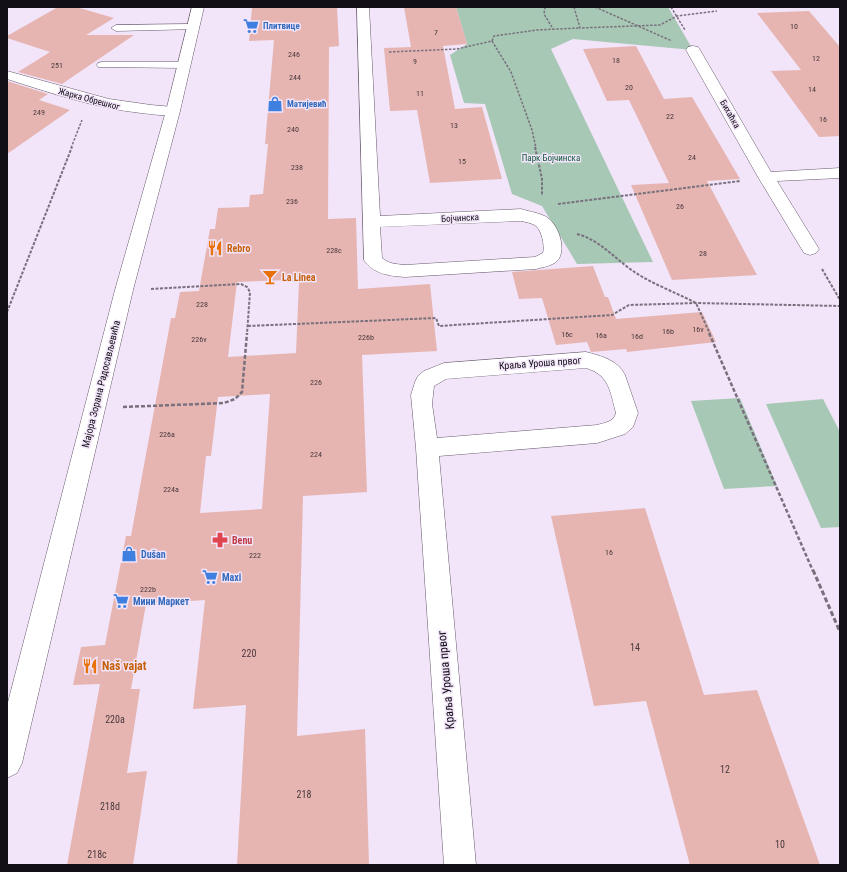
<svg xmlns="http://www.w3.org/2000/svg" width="847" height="872" font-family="'Roboto Condensed',sans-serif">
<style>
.green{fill:#a7c8b5}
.building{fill:#e6b5b1;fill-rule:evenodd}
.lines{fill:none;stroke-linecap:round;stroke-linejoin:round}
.service-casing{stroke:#675b6c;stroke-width:1}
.minor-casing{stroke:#675b6c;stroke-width:1}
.secondary-casing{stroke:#675b6c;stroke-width:1}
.path-far3{stroke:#78707d;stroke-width:1.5;stroke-dasharray:2.5 1.5;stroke-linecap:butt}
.path-far2{stroke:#78707d;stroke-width:2;stroke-dasharray:3 1.5;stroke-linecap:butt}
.path-far1{stroke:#78707d;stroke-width:2.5;stroke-dasharray:4 2;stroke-linecap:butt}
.path{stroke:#78707d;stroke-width:3;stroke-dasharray:5 2.5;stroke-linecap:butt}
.service{fill:#fff;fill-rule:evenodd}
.minor{fill:#fff;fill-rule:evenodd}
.secondary{fill:#fff;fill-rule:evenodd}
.labels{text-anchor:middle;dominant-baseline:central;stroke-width:3;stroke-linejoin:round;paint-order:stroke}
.number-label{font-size:8px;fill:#48383d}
.far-shop-label{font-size:9px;font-weight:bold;fill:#366cbe;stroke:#f2e4f9;text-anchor:start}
.far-street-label{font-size:9px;fill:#130f16;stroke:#f2e4f9}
.far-park-label{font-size:9px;fill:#0a5637;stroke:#f2e4f9}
.food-label{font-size:10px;font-weight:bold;fill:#c56008;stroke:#f2e4f9;text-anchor:start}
.street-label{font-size:10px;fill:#130f16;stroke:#f2e4f9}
.health-label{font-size:10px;font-weight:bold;fill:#be3a42;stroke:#f2e4f9;text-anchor:start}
.shop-label{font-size:10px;font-weight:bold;fill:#366cbe;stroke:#f2e4f9;text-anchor:start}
.near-number-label{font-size:10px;fill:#48383d}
.near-food-label{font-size:12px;font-weight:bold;fill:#c56008;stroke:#f2e4f9;text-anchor:start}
.near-street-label{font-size:12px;fill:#130f16;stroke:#f2e4f9}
</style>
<rect width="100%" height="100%" fill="#f2e4f9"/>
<g class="green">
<polygon points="456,7 668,7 693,50 573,39 551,49 653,262 577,264 542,206 512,194 485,104 464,103 450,55 467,44"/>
<polygon points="740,398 777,486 724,489 691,401"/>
<polygon points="823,399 840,432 840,527 821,528 766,404"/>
</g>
<g class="building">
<polygon points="58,7 76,7 114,18 86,35 134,35 62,84 18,72 50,52 7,38 7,36"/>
<path d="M273 7H337L339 46 329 47 328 219 356 218 358 289 430 284 437 351 362 355 367 492 303 496 297 736 365 729 369 865H237L246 705 193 709 205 600 146 604 131 689H140L127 773 147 771 133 865H67L100 684 73 685 81 647 105 645 126 536H131L171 318H175L180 292 199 291 210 229H215L218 208 249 207 250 195 263 194 268 144H265L274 40 249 41 252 8ZM288 280V282H299L296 353 228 357 237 282ZM270 394 262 509 200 513 206 456H211L218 397Z"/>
<polygon points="404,7 456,7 467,44 443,46 455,109 482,107 502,179 430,183 417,110 390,111 384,48 411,47"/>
<polygon points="809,11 840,47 840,136 819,137 771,71 801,70 757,13"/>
<polygon points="636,46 664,99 692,97 740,179 707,181 757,275 672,280 631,185 669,183 629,100 607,101 583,49"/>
<polygon points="7,81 48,94 39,100 70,110 7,154"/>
<polygon points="593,266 605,297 608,297 616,319 702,312 716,342 627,352 626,349 591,352 587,342 556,345 542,298 519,299 512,272"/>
<polygon points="645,508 704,695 757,690 820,865 690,865 646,701 594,706 551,516"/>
</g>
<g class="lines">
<defs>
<g id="service">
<polygon points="194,24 199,27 198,29 116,31 111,28 116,25"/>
<polygon points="102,62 185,62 190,65 185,68 98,67 97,65 98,63"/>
</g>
<g id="minor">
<path d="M357 7H369L380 216 521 209C530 212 541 213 548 218 559 226 567 251 557 261 552 266 543 267 536 269L405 277C390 276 373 274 364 260ZM521 221C526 222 532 223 536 226 542 231 545 246 543 253L535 257 405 265C396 264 389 264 382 258L380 227Z"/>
<polygon points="693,46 698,47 700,50 771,172 840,168 840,178 777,181 819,249 816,253 810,255 804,253 758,177 686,50 688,47"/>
<path d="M7 71 109 99 151 105 173 107 178 108 180 111 178 114C167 117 153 114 141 113 95 108 51 93 7 79Z"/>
<path d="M586 352C601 356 618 360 625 375L638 413 633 427 625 434 597 443 439 456 476 865H444L416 448 411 395 415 382 418 376 424 371 444 363ZM586 368C610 375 610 392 616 413 614 422 604 423 597 425L437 438 432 404 434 386 446 379Z"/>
</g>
<polygon id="secondary" points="192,7 204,7 180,111 133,290 22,763 17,773 7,778 7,706 115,290 166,111"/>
</defs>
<use href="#service" class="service-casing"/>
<use href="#minor" class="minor-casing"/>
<use href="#secondary" class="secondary-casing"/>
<g class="path-far3">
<polyline points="545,7 544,14 553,29"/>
<polyline points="574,7 580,28 660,25 677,16 717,11"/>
<polyline points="595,7 672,41"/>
<polyline points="671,7 685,30"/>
<polyline points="492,41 511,72 532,130 536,148"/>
<polyline points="389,52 457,49 492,41 494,36 537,30 580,28"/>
<polyline points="71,148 82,120"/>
</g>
<g class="path-far2">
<polyline points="535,147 542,179 542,196"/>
<polyline points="558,204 740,181"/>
<path d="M577 234C600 240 614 258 633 271 652 284 675 292 696 303L710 334"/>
<polyline points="822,269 840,300"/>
<polyline points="151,289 241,284 247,287 250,292 247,334"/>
<polyline points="7,312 72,147"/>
<polyline points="248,326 436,318 439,326 612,315 629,305 696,303 840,306"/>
</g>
<g class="path-far1">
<polyline points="709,333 813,571"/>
<polyline points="123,407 224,403 235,399 242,392 247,333"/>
</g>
<polyline class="path" points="813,570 840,632"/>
<use href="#service" class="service"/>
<use href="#minor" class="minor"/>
<use href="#secondary" class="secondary"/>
</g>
<defs>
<symbol id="supermarket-bare" viewBox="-9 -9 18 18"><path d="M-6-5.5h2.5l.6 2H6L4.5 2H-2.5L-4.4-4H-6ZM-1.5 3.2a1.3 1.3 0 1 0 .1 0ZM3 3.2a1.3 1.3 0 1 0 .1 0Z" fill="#3f7fe0" stroke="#f2e4f9" stroke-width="2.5" paint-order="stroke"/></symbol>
<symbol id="shop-bare" viewBox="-9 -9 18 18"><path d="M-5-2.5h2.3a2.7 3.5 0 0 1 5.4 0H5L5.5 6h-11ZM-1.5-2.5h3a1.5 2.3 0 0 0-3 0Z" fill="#3f7fe0" stroke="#f2e4f9" stroke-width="2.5" paint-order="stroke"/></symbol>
<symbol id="restaurant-bare" viewBox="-9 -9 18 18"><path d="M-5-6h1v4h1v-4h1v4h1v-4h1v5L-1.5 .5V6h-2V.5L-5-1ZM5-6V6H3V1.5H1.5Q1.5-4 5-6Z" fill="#e8710a" stroke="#f2e4f9" stroke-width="2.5" paint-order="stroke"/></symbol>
<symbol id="bar-bare" viewBox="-9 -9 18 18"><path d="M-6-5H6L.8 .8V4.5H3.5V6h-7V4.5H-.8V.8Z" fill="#e8710a" stroke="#f2e4f9" stroke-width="2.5" paint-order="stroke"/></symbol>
<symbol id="pharmacy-bare" viewBox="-9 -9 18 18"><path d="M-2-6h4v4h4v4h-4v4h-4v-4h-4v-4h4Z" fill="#e0444e" stroke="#f2e4f9" stroke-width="2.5" paint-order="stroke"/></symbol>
</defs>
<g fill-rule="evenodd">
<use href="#supermarket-bare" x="240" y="15" width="22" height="22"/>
<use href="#shop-bare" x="264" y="93" width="22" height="22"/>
<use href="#restaurant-bare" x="204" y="237" width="22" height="22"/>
<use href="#bar-bare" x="259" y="266" width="22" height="22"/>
<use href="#pharmacy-bare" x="209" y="529" width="22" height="22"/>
<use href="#shop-bare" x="118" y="543" width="22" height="22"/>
<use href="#supermarket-bare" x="199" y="566" width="22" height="22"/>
<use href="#supermarket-bare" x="110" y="590" width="22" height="22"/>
<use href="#restaurant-bare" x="79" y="655" width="22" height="22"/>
</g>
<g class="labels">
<g class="number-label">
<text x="794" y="26">10</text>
<text x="436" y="32">7</text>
<text x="294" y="54">246</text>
<text x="816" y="58">12</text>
<text x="616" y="60">18</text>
<text x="415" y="61">9</text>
<text x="57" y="65">251</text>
<text x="295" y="77">244</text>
<text x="629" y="87">20</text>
<text x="812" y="89">14</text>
<text x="420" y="93">11</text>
<text x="39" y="112">249</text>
<text x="670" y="116">22</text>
<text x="823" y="119">16</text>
<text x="454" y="125">13</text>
<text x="293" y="129">240</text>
<text x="692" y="157">24</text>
<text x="462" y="161">15</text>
<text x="297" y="167">238</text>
<text x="292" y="201">236</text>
<text x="680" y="206">26</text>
<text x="334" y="250">228c</text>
<text x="703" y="253">28</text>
<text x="202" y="304">228</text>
<text x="698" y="329">16v</text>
<text x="668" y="331">16b</text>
<text x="567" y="334">16c</text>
<text x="601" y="335">16a</text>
<text x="637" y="336">16d</text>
<text x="366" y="337">226b</text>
<text x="199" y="339">226v</text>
<text x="316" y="382">226</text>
<text x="167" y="434">226a</text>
<text x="316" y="454">224</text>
<text x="171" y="489">224a</text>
<text x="609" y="552">16</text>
<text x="255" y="555">222</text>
<text x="148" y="589">222b</text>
</g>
<g class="far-shop-label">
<text x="263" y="26">Плитвице</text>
<text x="287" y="104">Матијевић</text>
</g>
<g class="far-street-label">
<text transform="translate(89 99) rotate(15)">Жарка Обрешког</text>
<text transform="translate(730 114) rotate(60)">Бихаћка</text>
<text transform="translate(460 218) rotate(-3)">Бојчинска</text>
</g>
<g class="far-park-label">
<text x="551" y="158">Парк Бојчинска</text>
</g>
<g class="food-label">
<text x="227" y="248">Rebro</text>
<text x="282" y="277">La Linea</text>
</g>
<g class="street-label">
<text transform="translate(540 363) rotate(-4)">Краља Уроша првог</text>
<text transform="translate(101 384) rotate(-76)">Мајора Зорана Радосављевића</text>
</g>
<g class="health-label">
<text x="232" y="540">Benu</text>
</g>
<g class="shop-label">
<text x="141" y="554">Dušan</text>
<text x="222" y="577">Maxi</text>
<text x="133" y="601">Мини Маркет</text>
</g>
<g class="near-number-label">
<text x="635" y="647">14</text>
<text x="249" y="653">220</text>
<text x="115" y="719">220a</text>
<text x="725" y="769">12</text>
<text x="304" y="794">218</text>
<text x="110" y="806">218d</text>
<text x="780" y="844">10</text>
<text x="97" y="854">218c</text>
</g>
<g class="near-food-label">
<text x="102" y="666">Naš vajat</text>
</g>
<g class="near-street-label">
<text transform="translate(446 680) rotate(-95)">Краља Уроша првог</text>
</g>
</g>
<rect width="847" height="872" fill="none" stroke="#130f16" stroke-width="16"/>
</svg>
